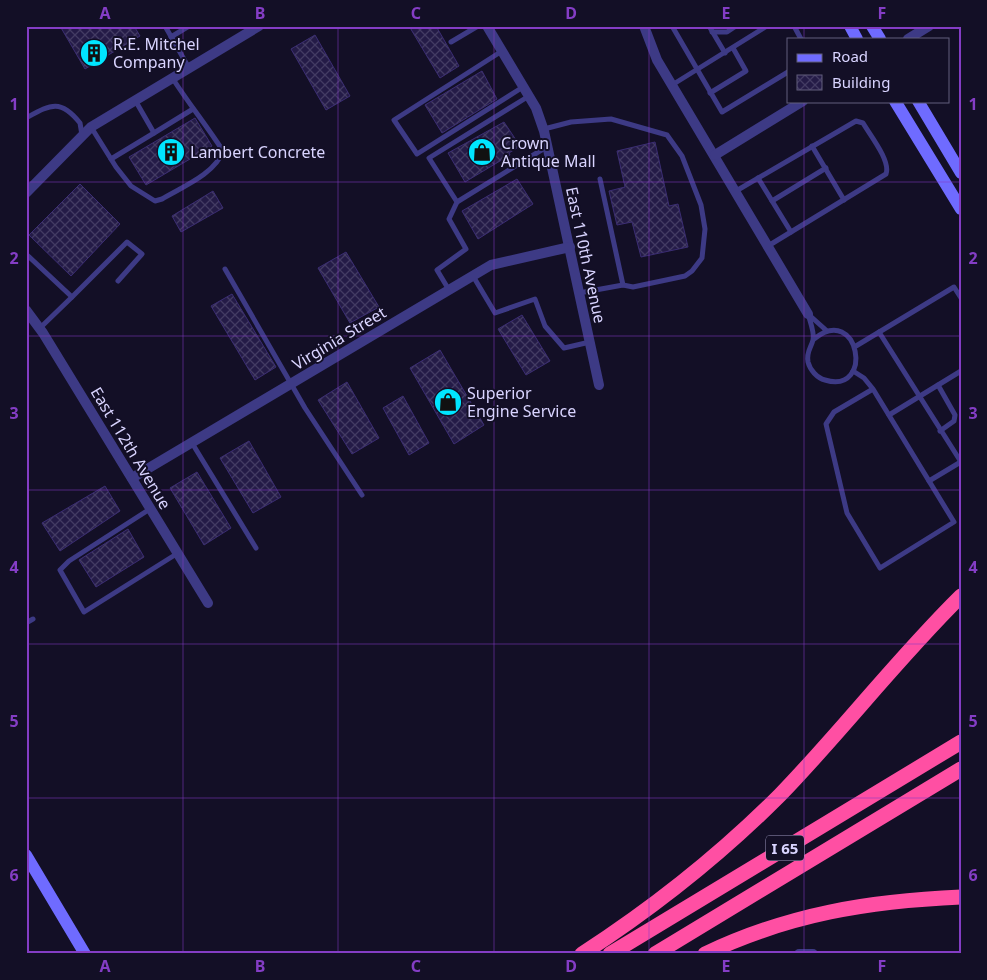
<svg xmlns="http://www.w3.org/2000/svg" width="987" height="980" font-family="'Noto Sans',sans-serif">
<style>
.building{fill:url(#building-cross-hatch);stroke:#3b2d73}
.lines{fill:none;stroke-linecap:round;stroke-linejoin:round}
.lane{stroke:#3d3a85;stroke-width:5}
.street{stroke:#3d3a85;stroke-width:10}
.secondary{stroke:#6f6bff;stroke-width:12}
.highway{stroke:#ff4fa3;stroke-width:15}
.grid{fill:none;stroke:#843dc5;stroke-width:1;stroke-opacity:0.55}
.labels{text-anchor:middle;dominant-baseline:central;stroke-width:4;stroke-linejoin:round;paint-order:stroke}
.shield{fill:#130f26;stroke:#9e99be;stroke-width:1}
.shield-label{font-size:15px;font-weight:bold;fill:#d9d4ff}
.poi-label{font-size:16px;fill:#d9d4ff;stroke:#130f26;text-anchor:start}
.street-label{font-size:16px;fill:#d9d4ff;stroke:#130f26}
.neatline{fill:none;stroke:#843dc5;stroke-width:2}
.grid-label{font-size:16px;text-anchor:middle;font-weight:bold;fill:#843dc5}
</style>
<defs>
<pattern id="building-cross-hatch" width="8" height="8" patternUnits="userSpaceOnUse" patternTransform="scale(1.25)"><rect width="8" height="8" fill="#241b47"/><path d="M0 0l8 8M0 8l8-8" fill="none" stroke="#433b63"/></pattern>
</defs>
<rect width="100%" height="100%" fill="#130f26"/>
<g class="building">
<polygon points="60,26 134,26 140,36 85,69"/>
<polygon points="409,26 436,26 459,66 440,78"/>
<polygon points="315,35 350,96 326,110 291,49"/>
<polygon points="482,71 497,99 442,133 425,105"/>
<polygon points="195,118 212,146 146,185 129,157"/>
<polygon points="504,122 520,146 509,153 510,155 465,182 448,153"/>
<polygon points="655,142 669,206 678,204 688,247 641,257 632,222 617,225 609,191 625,187 617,151"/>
<polygon points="517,179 533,204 478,239 462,211"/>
<polygon points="80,184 120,224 71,276 29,235"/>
<polygon points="213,191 223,208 181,232 172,216"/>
<polygon points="346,252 379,307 350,323 318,268"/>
<polygon points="232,294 276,367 255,380 211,306"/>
<polygon points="522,315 550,361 526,375 498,329"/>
<polygon points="440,350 484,425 454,444 410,368"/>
<polygon points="347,382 379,438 352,454 318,400"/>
<polygon points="403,396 429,443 409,455 383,408"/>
<polygon points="249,441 281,497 253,513 220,458"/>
<polygon points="197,472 231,528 204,545 170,488"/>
<polygon points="105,486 120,511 60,551 42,523"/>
<polygon points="128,529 144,557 96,587 79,560"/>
</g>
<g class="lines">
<g class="lane">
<polyline points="165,26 189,68"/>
<polyline points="672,26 722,112 788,72"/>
<polyline points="709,26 725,53"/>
<polyline points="794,26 801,39"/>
<polyline points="712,32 727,32 736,26"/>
<polyline points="171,37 189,26"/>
<polyline points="451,42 478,26"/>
<polyline points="502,51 394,120 417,154 523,87"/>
<polyline points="672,85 767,26"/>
<polyline points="710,93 746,71 733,48"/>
<polyline points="529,96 429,158 457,202 548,146"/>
<polyline points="135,100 154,133 193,109"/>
<path d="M26 118C50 105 60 98 80 123L82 135"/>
<path d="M91 127 116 167 131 186 155 201 162 199C182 187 215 174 223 151 207 126 189 104 173 79"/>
<polyline points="544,129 571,122 611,119 667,135 682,156 701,205 705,229 702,258 692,271 685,276 633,287 623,285"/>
<polyline points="812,146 844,200"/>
<polyline points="111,159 154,133"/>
<polyline points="758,178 791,232"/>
<path d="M736 191 856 121 863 123C870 135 891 161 886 174L768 246"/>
<polyline points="772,201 826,168"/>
<polyline points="26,254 72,297 127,242 142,254 118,281"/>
<polyline points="225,269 305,408 362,495"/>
<polyline points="473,276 495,313 535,299 545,326 564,348 590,342"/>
<polyline points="449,290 437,270 466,249 449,219 457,202"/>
<polyline points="579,293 623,285 600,179"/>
<polyline points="40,328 72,297"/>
<polyline points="879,332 961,462"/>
<path d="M814 339C859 302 875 395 825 380 817 378 810 370 808 362 806 352 811 348 813 340 815 334 810 321 808 314L827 331"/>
<polyline points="856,346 954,287 961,298"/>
<polyline points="853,371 864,378 873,389 954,522 880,568 847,513 826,424 834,412 873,389"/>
<polyline points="938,385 955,415 954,421 940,431"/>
<polyline points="889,415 961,371"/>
<polyline points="192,443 256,548"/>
<polyline points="929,481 959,463"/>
<polyline points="150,509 69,561 60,570 84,612 178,553"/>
<polyline points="26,623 33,619"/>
</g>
<g class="street">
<polyline points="487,26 536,108 544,131 599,385"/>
<polyline points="644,26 657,60 808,314"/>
<polyline points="908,39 929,26"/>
<polyline points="715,155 803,101"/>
<polyline points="26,193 91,127 259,26"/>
<polyline points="26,310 43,333 208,603"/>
<polyline points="132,478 491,265 570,247"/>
<polyline points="799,954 813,954"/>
</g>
<g class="secondary">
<polyline points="850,26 857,39"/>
<polyline points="872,26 880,39"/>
<polyline points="895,101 961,209"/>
<polyline points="918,101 961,173"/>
<polyline points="26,855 85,954"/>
</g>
<g class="highway">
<path d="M582 954C653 908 720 855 780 795 842 731 897 659 961 596"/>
<polyline points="610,954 961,742"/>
<polyline points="655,954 961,769"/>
<path d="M705 954C789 914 869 901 961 897"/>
</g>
</g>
<path class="grid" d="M183 26V954M338 26V954M494 26V954M649 26V954M804 26V39M804 101V954M26 182H961M26 336H961M26 490H961M26 644H961M26 798H961"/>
<defs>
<symbol id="building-disc" viewBox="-11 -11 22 22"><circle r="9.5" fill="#00e5ff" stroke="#130f26"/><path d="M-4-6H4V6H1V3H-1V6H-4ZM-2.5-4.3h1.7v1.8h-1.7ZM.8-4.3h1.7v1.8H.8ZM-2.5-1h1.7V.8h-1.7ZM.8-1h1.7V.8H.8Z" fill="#111"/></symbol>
<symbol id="shop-disc" viewBox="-11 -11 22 22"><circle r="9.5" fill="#00e5ff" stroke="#130f26"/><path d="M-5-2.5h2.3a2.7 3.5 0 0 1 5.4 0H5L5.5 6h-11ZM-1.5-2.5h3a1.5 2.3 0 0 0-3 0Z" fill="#111"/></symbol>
</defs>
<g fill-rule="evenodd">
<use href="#building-disc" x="78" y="37" width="32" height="32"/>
<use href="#building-disc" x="155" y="136" width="32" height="32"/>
<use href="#shop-disc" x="466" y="136" width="32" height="32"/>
<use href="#shop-disc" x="432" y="386" width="32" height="32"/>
</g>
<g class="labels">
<rect class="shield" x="766" y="835.5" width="38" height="25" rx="4"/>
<g class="shield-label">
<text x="785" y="848">I 65</text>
</g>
<g class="poi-label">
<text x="113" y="44">R.E. Mitchel<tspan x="113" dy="18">Company</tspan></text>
<text x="501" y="143">Crown<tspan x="501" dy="18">Antique Mall</tspan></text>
<text x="190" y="152">Lambert Concrete</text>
<text x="467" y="393">Superior<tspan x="467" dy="18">Engine Service</tspan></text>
</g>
<g class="street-label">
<text transform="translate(586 255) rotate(78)">East 110th Avenue</text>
<text transform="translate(339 338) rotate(-31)">Virginia Street</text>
<text transform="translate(131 448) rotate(59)">East 112th Avenue</text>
</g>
</g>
<rect width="987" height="980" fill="none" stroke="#130f26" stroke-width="55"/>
<rect x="787" y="38" width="162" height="65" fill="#130f26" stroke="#625e7d"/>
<rect x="797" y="54" width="25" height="8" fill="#6f6bff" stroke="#625e7d"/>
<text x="832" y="62" font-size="15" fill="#d9d4ff">Road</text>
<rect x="797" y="75" width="25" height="15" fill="url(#building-cross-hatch)" stroke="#625e7d"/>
<text x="832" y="88" font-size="15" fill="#d9d4ff">Building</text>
<rect x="28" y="28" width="932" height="924" class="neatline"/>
<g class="grid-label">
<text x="105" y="19">A</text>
<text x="260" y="19">B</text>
<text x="416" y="19">C</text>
<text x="571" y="19">D</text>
<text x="726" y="19">E</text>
<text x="882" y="19">F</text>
<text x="14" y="110">1</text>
<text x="973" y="110">1</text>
<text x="14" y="264">2</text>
<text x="973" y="264">2</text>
<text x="14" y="419">3</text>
<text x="973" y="419">3</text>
<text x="14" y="573">4</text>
<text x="973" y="573">4</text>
<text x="14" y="727">5</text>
<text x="973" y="727">5</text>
<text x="14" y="881">6</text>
<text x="973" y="881">6</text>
<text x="105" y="972">A</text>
<text x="260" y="972">B</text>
<text x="416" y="972">C</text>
<text x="571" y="972">D</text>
<text x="726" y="972">E</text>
<text x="882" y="972">F</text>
</g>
</svg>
